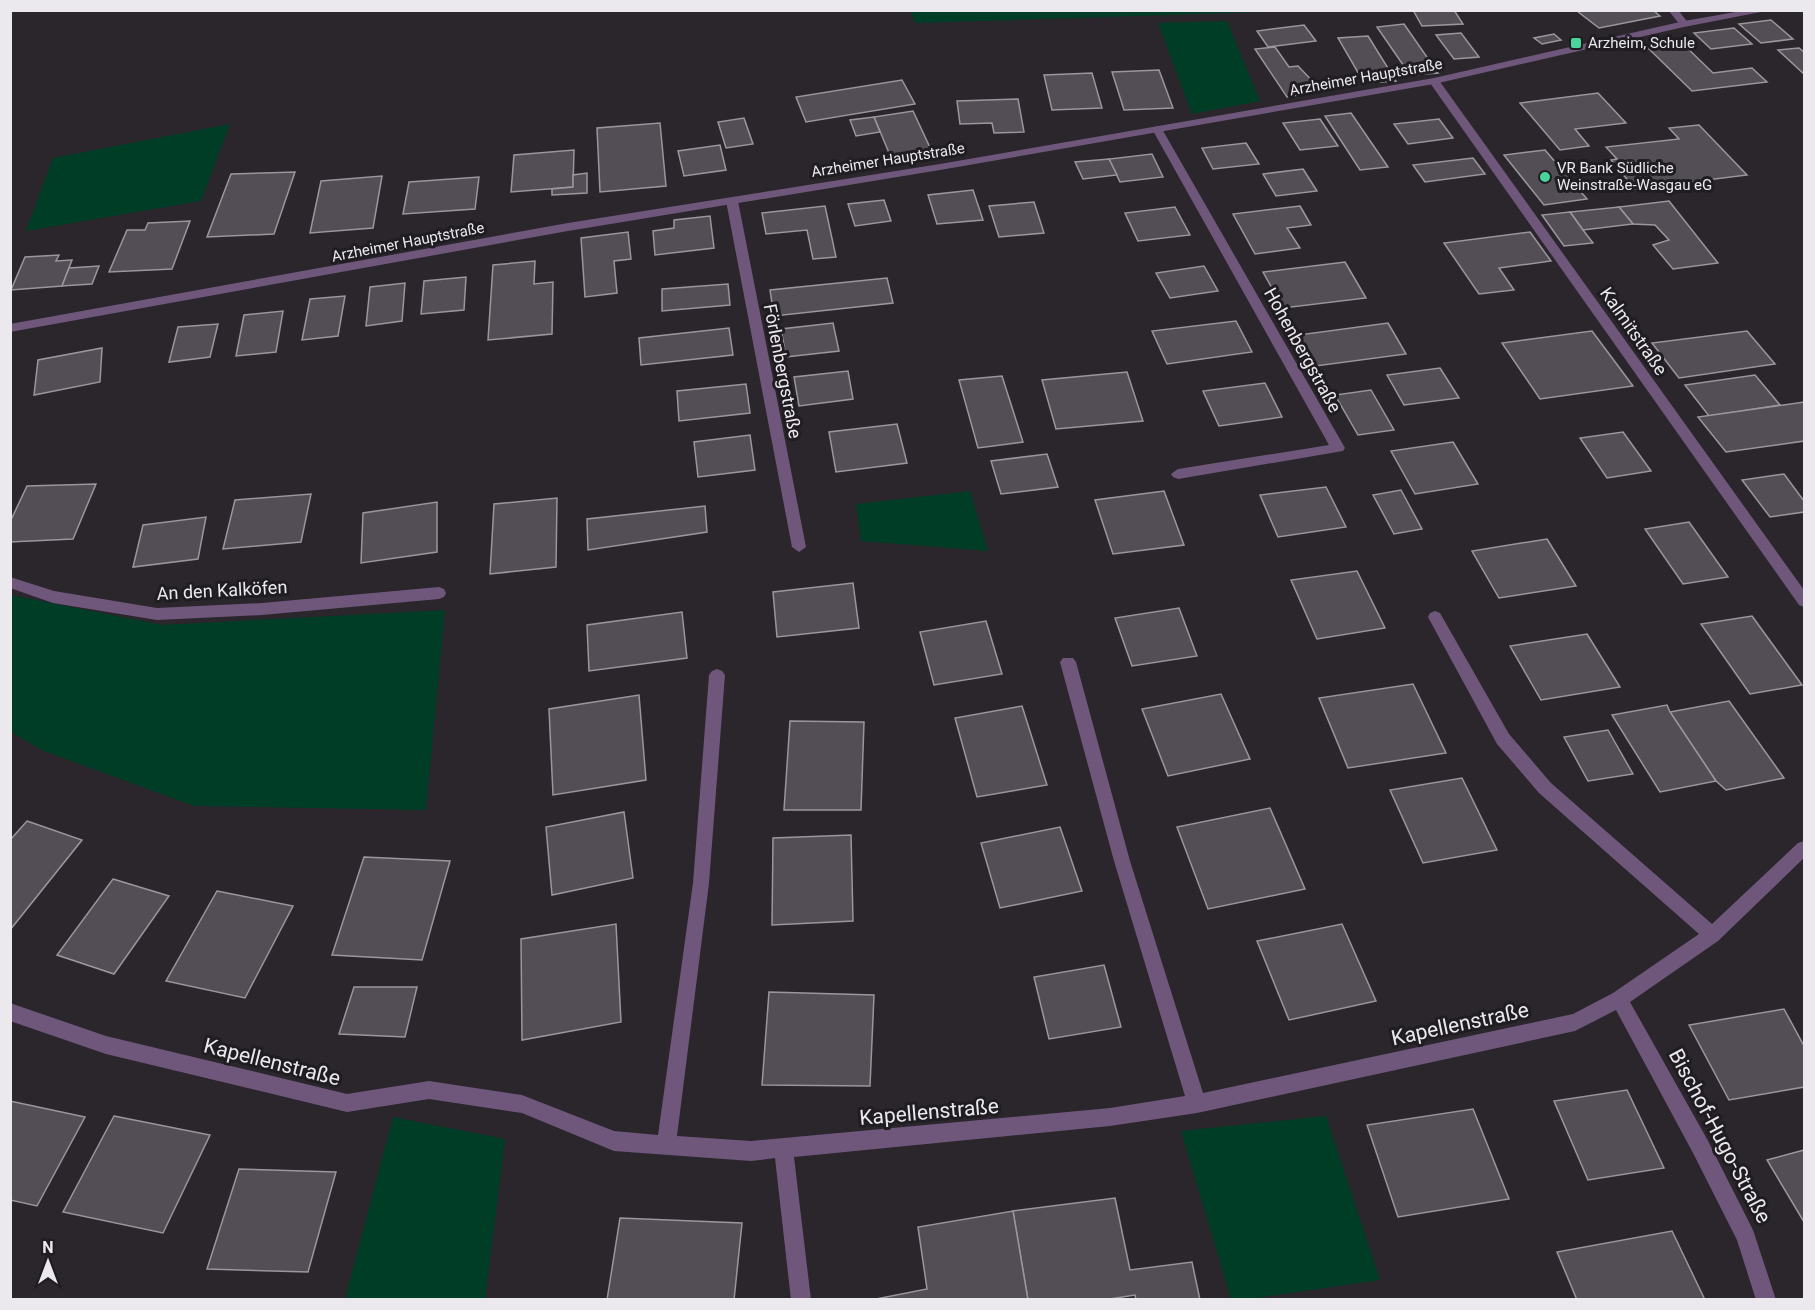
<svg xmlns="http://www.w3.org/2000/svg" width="1815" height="1310" font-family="Roboto,sans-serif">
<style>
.green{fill:#003d27}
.building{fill:#534e55;stroke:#9b969d;stroke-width:1.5}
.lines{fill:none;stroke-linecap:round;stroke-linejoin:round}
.minor{fill:#6f577c;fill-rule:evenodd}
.tertiary{fill:#6f577c;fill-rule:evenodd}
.poi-dot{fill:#4ad49c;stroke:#201d22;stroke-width:2}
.labels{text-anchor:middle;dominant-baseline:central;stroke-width:6;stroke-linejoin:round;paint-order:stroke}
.far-poi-label{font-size:15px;fill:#ebe9ed;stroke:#201d22;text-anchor:start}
.far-street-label{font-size:15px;fill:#ebe9ed;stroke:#201d22}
.street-label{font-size:18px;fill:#ebe9ed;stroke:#201d22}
.near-street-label{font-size:21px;fill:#ebe9ed;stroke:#201d22}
</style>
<rect width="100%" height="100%" fill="#2a262c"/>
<g class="green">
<polygon points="911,11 911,10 1292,11 915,23"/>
<polygon points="1227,21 1260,101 1192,114 1158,23"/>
<polygon points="230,124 201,201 26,231 53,158"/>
<polygon points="970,491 988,551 861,541 856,504"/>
<polygon points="11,595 162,625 445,610 426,810 194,806 44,751 11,732"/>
<polygon points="1326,1116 1380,1280 1250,1299 1231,1299 1181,1131"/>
<polygon points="393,1117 505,1139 485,1299 345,1299"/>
</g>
<g class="building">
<polygon points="1413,10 1454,10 1463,24 1422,26"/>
<polygon points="1653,10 1660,16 1599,28 1577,11"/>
<polygon points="1771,20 1793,39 1761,43 1739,24"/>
<polygon points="1404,24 1438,73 1410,75 1377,27"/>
<polygon points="1304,25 1316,41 1268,47 1257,31"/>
<polygon points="1734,28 1752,44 1711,49 1694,33"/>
<polygon points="1461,33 1479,57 1454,59 1436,35"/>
<polygon points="1554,34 1561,40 1542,44 1534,38"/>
<polygon points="1368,36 1396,81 1364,83 1338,38"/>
<polygon points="1680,41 1713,73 1752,68 1767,82 1692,91 1646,46"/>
<polygon points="1275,47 1289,67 1298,66 1322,91 1287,97 1255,49"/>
<polygon points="1799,48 1804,52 1804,74 1778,50"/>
<polygon points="1159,70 1173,108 1124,110 1112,72"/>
<polygon points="1092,73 1102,108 1052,110 1044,75"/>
<polygon points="902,80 915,104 806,122 796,97"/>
<polygon points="1598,93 1626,123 1575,129 1589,146 1560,150 1520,103"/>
<polygon points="1018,99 1024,132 994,133 992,123 960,124 957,101"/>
<polygon points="913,111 933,154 892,160 874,117"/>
<polygon points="1351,113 1388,167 1360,170 1325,116"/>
<polygon points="874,117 880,132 856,136 850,120"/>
<polygon points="744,118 753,144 726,148 718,122"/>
<polygon points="1320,119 1338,146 1300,150 1283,123"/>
<polygon points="1439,119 1453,138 1408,144 1394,124"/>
<polygon points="660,123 666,186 600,192 597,128"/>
<polygon points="1699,125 1747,175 1635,189 1611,160 1617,159 1606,147 1679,139 1669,128"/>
<polygon points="1246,143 1259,164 1213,169 1202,148"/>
<polygon points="720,145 726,170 684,176 678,151"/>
<polygon points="574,150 573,187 511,192 514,155"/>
<polygon points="1545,150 1587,199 1544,205 1504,155"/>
<polygon points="1152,154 1163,177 1120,182 1109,159"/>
<polygon points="1473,158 1485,174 1425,182 1413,165"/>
<polygon points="1109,159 1117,175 1083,179 1075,162"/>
<polygon points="1303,169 1317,191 1276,196 1263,174"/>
<polygon points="295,172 274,234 207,237 231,174"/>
<polygon points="587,173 587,193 552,195 552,189 573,187 573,175"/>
<polygon points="382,176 373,228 310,233 321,181"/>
<polygon points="479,177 475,209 403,214 409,182"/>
<polygon points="973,190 983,220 937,224 928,195"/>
<polygon points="884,200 891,221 855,226 848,204"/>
<polygon points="1669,201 1718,263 1673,269 1653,245 1669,240 1655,225 1633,224 1619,207"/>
<polygon points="1034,202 1044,233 999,237 989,206"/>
<polygon points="825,206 836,257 813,259 807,230 766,234 762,213"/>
<polygon points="1300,206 1311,225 1287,228 1300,248 1255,254 1233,214"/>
<polygon points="1175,207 1190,235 1138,241 1125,213"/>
<polygon points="1619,207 1633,224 1583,230 1570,212"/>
<polygon points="1570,212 1583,230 1593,243 1564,246 1542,215"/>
<polygon points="710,216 714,248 655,255 653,231 674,228 674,220"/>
<polygon points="190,221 172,269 109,272 127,230 145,230 148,223"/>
<polygon points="628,232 631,259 614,261 617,293 585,297 581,238"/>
<polygon points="1530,232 1551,261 1499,268 1514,290 1479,294 1444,243"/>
<polygon points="59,255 56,261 72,260 62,286 11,290 25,257"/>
<polygon points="535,261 534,284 553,282 552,334 488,340 493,265"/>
<polygon points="1345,262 1366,298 1283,308 1263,272"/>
<polygon points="99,266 92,284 62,286 69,268"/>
<polygon points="1204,266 1218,291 1170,298 1156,273"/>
<polygon points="466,277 464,310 421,314 424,281"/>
<polygon points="887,278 893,303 774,316 770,290"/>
<polygon points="405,283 402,321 366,326 370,287"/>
<polygon points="728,284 730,305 662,311 662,289"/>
<polygon points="345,296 338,336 302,340 310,299"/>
<polygon points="283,311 276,352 236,356 244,315"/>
<polygon points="1236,321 1252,352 1167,364 1152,331"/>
<polygon points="833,323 839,351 786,357 781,329"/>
<polygon points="1388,323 1406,354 1308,367 1291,336"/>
<polygon points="218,324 210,357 169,362 178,327"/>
<polygon points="729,328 733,355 641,365 639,338"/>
<polygon points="1592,331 1633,386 1540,399 1502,343"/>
<polygon points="1747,331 1775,364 1679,378 1652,343"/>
<polygon points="102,348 100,382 34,395 38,360"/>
<polygon points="1440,368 1459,398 1404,405 1387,375"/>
<polygon points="848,371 853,399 799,406 794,377"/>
<polygon points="1127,372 1143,421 1056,429 1042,380"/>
<polygon points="1755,375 1780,405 1709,416 1685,385"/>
<polygon points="1002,376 1023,442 978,448 959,380"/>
<polygon points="1265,383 1282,417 1219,426 1203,391"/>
<polygon points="746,384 750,413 679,421 677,391"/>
<polygon points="1371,390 1394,430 1358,435 1335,395"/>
<polygon points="1804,402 1804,441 1726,452 1698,417"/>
<polygon points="897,424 907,463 836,472 829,432"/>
<polygon points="1623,432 1651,471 1607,478 1580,438"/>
<polygon points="750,435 755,470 698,477 694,442"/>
<polygon points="1453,442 1478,484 1415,494 1391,451"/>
<polygon points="1047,454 1058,487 1001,494 991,461"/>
<polygon points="1784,474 1804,501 1804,512 1770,517 1742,480"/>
<polygon points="96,484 73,539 10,542 10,522 27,486"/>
<polygon points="1326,487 1346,527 1278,537 1260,495"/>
<polygon points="1401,490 1422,529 1394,534 1373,495"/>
<polygon points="1164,491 1184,545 1113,554 1095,500"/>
<polygon points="311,494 301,542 223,549 235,500"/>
<polygon points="557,498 556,567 490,574 494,504"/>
<polygon points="437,502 437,552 361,563 363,513"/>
<polygon points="705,506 707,532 588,550 587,519"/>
<polygon points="206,517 198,559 133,567 143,525"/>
<polygon points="1689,522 1728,577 1683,584 1645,529"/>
<polygon points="1547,539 1576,586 1499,598 1472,551"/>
<polygon points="1357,571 1385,628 1317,639 1291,580"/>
<polygon points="853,583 859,628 777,637 773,592"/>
<polygon points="1179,608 1197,656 1132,666 1115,618"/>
<polygon points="682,612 687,658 589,671 587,625"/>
<polygon points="1752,616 1802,685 1750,694 1701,624"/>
<polygon points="986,621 1002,674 934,685 920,632"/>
<polygon points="1587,634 1620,687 1541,700 1510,646"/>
<polygon points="1413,684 1446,753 1348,768 1319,698"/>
<polygon points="1221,694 1250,759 1168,776 1142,709"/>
<polygon points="639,695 646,780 553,795 549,709"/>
<polygon points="1729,701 1784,778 1726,790 1716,781 1670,712"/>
<polygon points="1667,705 1670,712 1716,781 1660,792 1612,715"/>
<polygon points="1022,706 1047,785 977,797 955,718"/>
<polygon points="790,721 864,722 861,810 784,810"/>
<polygon points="1608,730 1633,774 1588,781 1564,737"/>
<polygon points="1462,778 1497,850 1423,863 1390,790"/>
<polygon points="1270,808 1305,889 1208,909 1177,827"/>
<polygon points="624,812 633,878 552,895 546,827"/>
<polygon points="27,821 82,840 10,930 10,840"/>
<polygon points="1060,827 1082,891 1000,908 981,843"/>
<polygon points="851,835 853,921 772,925 773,838"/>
<polygon points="364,857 450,861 422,960 332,955"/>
<polygon points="113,879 169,896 114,974 57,955"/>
<polygon points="217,891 293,906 245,998 166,981"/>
<polygon points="616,924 621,1022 522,1040 521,939"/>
<polygon points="1342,924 1376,1001 1289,1020 1257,941"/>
<polygon points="1104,965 1121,1027 1049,1039 1034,977"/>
<polygon points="354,987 417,987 405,1037 339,1034"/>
<polygon points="769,992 874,995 870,1086 762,1085"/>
<polygon points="1784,1009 1804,1046 1804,1087 1729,1100 1689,1025"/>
<polygon points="1627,1090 1664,1168 1588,1180 1554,1101"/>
<polygon points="10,1101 85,1117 37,1206 10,1200"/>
<polygon points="1473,1109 1509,1199 1398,1217 1367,1125"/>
<polygon points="114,1116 210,1135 163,1233 63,1212"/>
<polygon points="1804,1150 1804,1222 1767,1160"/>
<polygon points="239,1169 336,1172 308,1272 207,1269"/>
<polygon points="1115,1198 1130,1270 1192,1262 1200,1300 1136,1300 1135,1295 1103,1300 1028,1300 1013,1211"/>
<polygon points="1013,1211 1028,1300 871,1300 927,1289 918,1227"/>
<polygon points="620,1218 742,1223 734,1300 607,1300"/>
<polygon points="1672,1231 1705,1300 1577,1300 1557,1252"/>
</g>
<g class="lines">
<g class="minor">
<polygon points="1668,10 1678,10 1689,24 1687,26 1681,26"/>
<polygon points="1434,78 1438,79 1804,590 1804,607 1799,605 1430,83 1429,81"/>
<polygon points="1157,126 1162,129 1345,448 1343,451 1178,479 1173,477 1171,474 1178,469 1329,445 1152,129"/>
<polygon points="732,198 738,201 806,547 799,552 792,547 726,201"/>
<polygon points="10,577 54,591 157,608 262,603 439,587 444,589 446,593 444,597 439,599 262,615 157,620 53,603 10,588"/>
<polygon points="1435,611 1440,613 1509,734 1551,783 1712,924 1798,843 1804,841 1804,858 1718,941 1630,1002 1707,1139 1753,1230 1776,1300 1756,1300 1737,1240 1693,1153 1616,1010 1575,1031 1197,1113 1110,1126 794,1157 811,1300 791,1300 775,1158 751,1161 614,1151 522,1113 429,1099 347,1112 106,1054 10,1021 10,1003 106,1036 347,1094 429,1081 522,1095 614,1131 658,1135 693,883 709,675 712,671 717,669 722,671 725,675 709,883 677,1136 751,1141 1110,1108 1185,1096 1114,861 1060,662 1063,658 1073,658 1076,662 1130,861 1203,1093 1573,1014 1613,993 1699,934 1539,793 1497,744 1428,617 1430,613"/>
</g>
<polygon class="tertiary" points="1747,10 1771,10 1684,27 1434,84 940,170 568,231 10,332 10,324 568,223 940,164 1434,78 1684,21"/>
</g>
<g class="poi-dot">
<rect x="1570" y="37" width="12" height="12" rx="3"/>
<circle cx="1545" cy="177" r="6"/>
</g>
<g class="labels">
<g class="far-poi-label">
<text x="1588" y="43">Arzheim, Schule</text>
<text x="1557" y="168">VR Bank Südliche<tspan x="1557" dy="17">Weinstraße-Wasgau eG</tspan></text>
</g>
<g class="far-street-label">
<text transform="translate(1366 77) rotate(-10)">Arzheimer Hauptstraße</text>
<text transform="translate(888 160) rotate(-9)">Arzheimer Hauptstraße</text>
<text transform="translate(408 242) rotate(-11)">Arzheimer Hauptstraße</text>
</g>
<g class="street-label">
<text transform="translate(1634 331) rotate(55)">Kalmitstraße</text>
<text transform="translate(1303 350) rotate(61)">Hohenbergstraße</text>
<text transform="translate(783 371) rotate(79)">Förlenbergstraße</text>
<text transform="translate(222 590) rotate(-3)">An den Kalköfen</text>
</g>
<g class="near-street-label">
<text transform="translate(1460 1024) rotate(-12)">Kapellenstraße</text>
<text transform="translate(272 1062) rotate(14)">Kapellenstraße</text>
<text transform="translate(929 1112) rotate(-5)">Kapellenstraße</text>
<text transform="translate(1720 1136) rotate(62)">Bischof-Hugo-Straße</text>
</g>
</g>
<rect width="1815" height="1310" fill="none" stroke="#ebe9ed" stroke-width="24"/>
<g transform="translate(48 1262)" stroke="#201d22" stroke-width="4.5" paint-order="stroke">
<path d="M0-4.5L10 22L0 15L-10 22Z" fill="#ebe9ed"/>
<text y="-9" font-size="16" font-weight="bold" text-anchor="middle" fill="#ebe9ed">N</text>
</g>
</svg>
